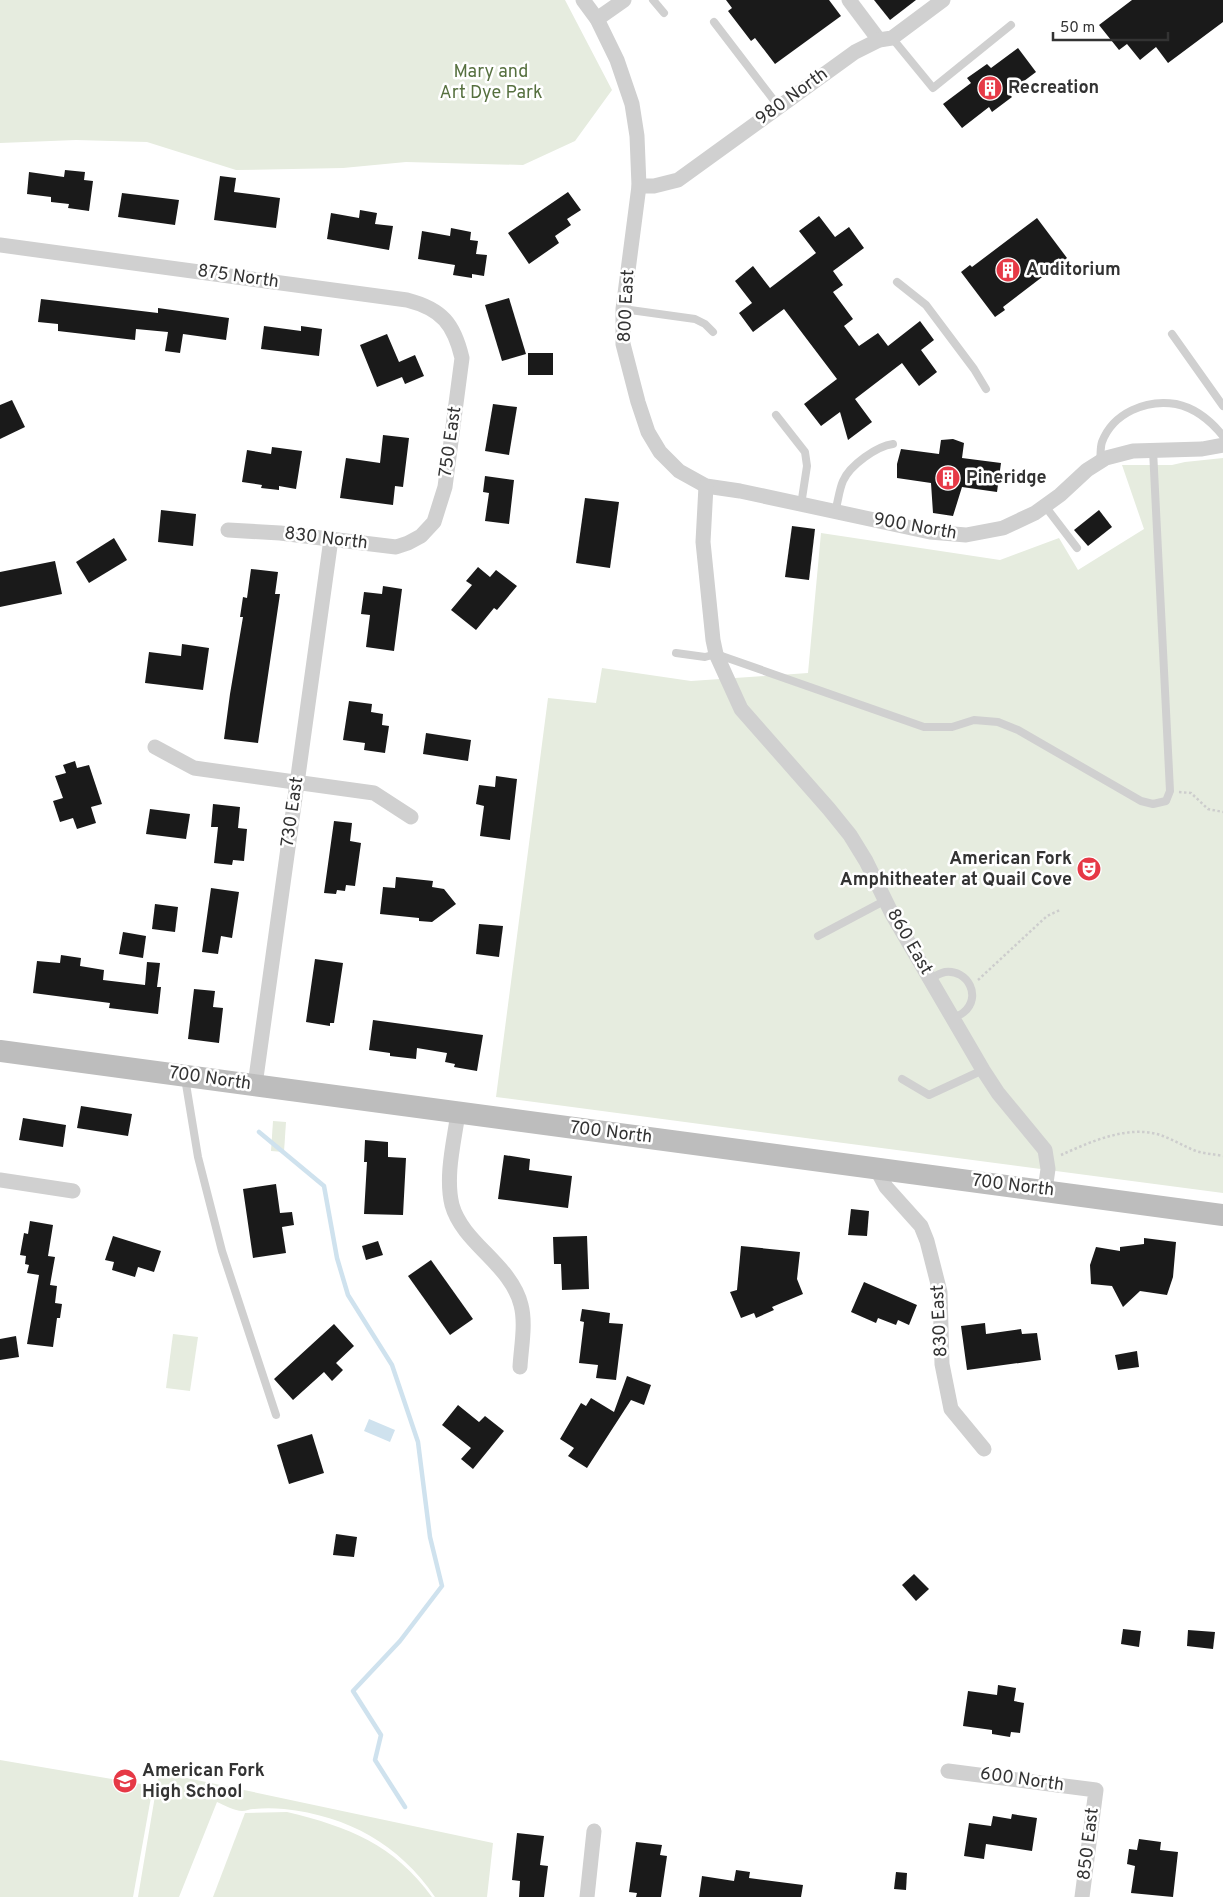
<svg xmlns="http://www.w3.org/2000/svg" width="1223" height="1897" font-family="Overpass,sans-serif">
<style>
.green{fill:#e6ecdf}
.water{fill:#cfe2ee}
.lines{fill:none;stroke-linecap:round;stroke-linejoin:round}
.stream{stroke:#cfe2ee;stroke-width:4.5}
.building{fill:#1a1a1a}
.path{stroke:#cdcdcd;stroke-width:2.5;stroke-dasharray:2.5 2.5;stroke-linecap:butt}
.lane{stroke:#d0d0d0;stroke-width:8}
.street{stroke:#d0d0d0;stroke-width:15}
.secondary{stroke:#bdbdbd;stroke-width:22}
.labels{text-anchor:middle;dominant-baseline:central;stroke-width:5;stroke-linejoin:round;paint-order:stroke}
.park-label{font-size:18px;fill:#56703f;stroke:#fff}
.poi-label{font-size:18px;font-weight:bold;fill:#333;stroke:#fff;text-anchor:start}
.street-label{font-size:18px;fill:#333;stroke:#fff}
</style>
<rect width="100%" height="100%" fill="#fff"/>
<g class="green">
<polygon points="0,0 565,0 612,90 575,141 523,165 406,162 343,168 236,170 147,142 76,140 0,143"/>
<polygon points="1223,458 1223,1193 496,1097 548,698 596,703 602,668 691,681 808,673 821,533 1000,560 1059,538 1078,570 1144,529 1122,465 1172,465 1185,462"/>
<polygon points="273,1121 286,1122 284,1152 271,1151"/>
<polygon points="173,1334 198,1337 190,1391 166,1388"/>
<polygon points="0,1760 153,1786 133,1897 0,1897"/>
<path d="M159 1772 493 1843 487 1897H435C399 1844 348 1816 284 1809 274 1808 263 1808 253 1809 250 1809 246 1811 242 1811 235 1811 224 1805 217 1802L179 1897H138Z"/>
<path d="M287 1812C349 1827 393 1844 432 1897H213L245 1813Z"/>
</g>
<polygon class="water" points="369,1419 395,1430 390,1442 364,1431"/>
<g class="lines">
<polyline class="stream" points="259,1132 324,1186 337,1258 348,1295 392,1365 418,1442 430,1537 442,1586 400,1641 353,1691 381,1735 375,1760 405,1807"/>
</g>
<g class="building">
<polygon points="726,0 829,0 841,16 775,64 755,38 751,41 728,11 732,8"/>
<polygon points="874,0 916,0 890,20"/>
<polygon points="1132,0 1223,0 1223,22 1168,63 1156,47 1140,60 1127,44 1119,50 1099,25"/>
<polygon points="1018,48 1036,72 1008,93 1012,97 992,112 989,107 962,128 943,104 971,83 967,78 987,64 991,68"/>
<polygon points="65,170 85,172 84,180 93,181 89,211 68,208 69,204 51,202 51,197 27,194 29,172 64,177"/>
<polygon points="220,176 236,178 234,192 280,198 276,228 214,220"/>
<polygon points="568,192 581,210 567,219 571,225 555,236 559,243 529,264 508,233"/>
<polygon points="122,193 179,200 175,225 118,217"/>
<polygon points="360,210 377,213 375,224 393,226 389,250 327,239 331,213 359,218"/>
<polygon points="819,216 835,237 849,227 864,248 833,271 843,285 833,292 853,319 844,326 859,346 878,333 888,346 920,321 934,340 921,350 937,372 919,386 902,363 855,399 872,422 848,440 840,412 821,426 804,404 837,379 784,309 753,332 739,313 752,303 735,281 753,266 770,288 816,253 799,231"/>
<polygon points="1037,218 1067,258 1003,307 1005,310 995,317 961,272 970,265 972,267"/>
<polygon points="451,228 471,232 470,240 478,241 476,254 487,255 484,276 472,274 472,278 453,275 455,265 418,259 422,231 450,236"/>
<polygon points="509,298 526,354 502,361 485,305"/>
<polygon points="41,299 158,313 158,308 229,318 226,340 183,334 180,353 165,351 168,332 136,329 135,340 58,331 58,324 38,322"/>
<polygon points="264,326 301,331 301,326 322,329 319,356 261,349"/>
<polygon points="387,334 399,362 415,355 424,376 405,384 402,377 377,387 360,345"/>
<rect x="528" y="353" width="25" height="22"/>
<polygon points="12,400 25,427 0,439 0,405"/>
<polygon points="493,404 517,407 509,455 485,451"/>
<polygon points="383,435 409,438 403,487 395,486 393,505 340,498 346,458 380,463"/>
<polygon points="953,439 964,443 962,458 1001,463 997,492 962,487 953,516 933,513 931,483 897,478 897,464 901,449 939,454 941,440"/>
<polygon points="272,447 302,451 296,489 279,486 279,490 261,488 262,485 242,482 247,450 271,454"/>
<polygon points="485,476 514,480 509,524 485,521 489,493 483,492"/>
<polygon points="585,498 619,502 610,568 576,563"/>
<polygon points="161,510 196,514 193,546 158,542"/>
<polygon points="1099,510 1112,527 1088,546 1074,530"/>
<polygon points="792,526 815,529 809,580 785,577"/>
<polygon points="114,538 127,560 89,583 76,562"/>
<polygon points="55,561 62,594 0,607 0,572"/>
<polygon points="478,567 490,577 496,570 517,586 497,610 494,608 476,630 451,610 472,585 466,581"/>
<polygon points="251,569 278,572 275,594 280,594 258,743 224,739 230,694 243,617 240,617 243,597 247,598"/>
<polygon points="383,586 402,589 394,651 366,647 370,615 361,614 364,592 382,594"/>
<polygon points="182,644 209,648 203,690 145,683 149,652 181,656"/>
<polygon points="349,701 372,704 371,712 383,714 382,725 389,726 385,753 364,750 365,743 343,740"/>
<polygon points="426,733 471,740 468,761 423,754"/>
<polygon points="75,761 77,768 89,765 102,804 91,807 96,823 77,829 73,818 60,822 53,801 63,798 55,776 66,773 63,765"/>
<polygon points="496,776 517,779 510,840 480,836 484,806 476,804 479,785 495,787"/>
<polygon points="213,804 240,807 238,828 247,829 244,861 233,860 232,865 214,863 218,827 211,827"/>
<polygon points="150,809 190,814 186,839 146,834"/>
<polygon points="334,821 352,823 350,841 361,843 355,886 346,885 345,891 337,890 336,894 324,893"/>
<polygon points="396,877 433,881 432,887 444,889 456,904 432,922 419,921 419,918 380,914 383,887 395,888"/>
<polygon points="211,888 239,892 232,938 221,936 218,954 202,952"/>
<polygon points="155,904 178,907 175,932 152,929"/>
<polygon points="479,924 503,926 499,957 476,954"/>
<polygon points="123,932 146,936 143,958 119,954"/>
<polygon points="61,955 81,958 80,966 104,970 103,980 145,985 147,962 160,963 157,987 161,987 158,1014 109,1008 110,1003 33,993 37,961 60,963"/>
<polygon points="315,959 343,963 334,1023 330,1023 330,1026 306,1022"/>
<polygon points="194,989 215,991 213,1007 223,1008 219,1043 188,1039"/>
<polygon points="373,1020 483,1035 477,1071 454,1067 455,1064 445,1062 447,1053 417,1048 416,1059 390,1056 390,1053 369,1050"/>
<polygon points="81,1106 132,1114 128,1136 77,1128"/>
<polygon points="23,1118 66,1125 63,1147 19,1140"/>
<polygon points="365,1140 388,1142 388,1157 406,1158 403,1215 364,1214 367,1162 364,1162"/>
<polygon points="504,1155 530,1159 529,1170 572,1176 568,1208 498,1199"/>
<polygon points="276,1184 280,1213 292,1212 294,1225 282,1227 286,1253 253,1258 243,1189"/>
<polygon points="851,1209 869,1211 867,1236 848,1235"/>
<polygon points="30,1221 53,1225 48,1256 55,1257 50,1285 57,1286 55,1303 62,1304 60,1318 57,1318 53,1347 27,1344 39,1275 27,1273 29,1265 25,1264 26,1256 20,1255 24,1233 28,1234"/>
<polygon points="113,1236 161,1251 154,1272 138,1267 135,1277 112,1270 114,1262 105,1260"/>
<polygon points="587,1236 589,1289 562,1290 561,1264 554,1264 553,1237"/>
<polygon points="1144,1238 1176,1242 1173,1277 1167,1295 1140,1291 1123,1307 1112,1286 1091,1284 1090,1265 1096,1247 1120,1251 1120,1247 1144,1244"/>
<polygon points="378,1241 383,1255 366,1260 362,1246"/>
<polygon points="741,1246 800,1252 797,1279 803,1294 772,1307 774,1310 756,1318 754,1313 741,1318 730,1292 737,1290"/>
<polygon points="431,1260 473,1319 450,1335 408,1276"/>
<polygon points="864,1282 917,1305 909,1325 898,1320 896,1325 878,1318 876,1323 851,1312"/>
<polygon points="582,1309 610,1313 609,1323 623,1324 616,1380 596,1378 598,1365 579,1363 584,1322 580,1321"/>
<polygon points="985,1323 986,1334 1021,1329 1022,1334 1037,1333 1041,1360 967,1370 961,1326"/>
<polygon points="334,1324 354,1346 336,1363 343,1370 332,1381 324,1372 293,1400 274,1379"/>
<polygon points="16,1336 19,1357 0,1360 0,1339"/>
<polygon points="1137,1351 1139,1367 1118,1370 1115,1355"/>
<polygon points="627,1376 651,1385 644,1405 631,1400 587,1468 568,1456 574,1448 560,1439 581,1403 586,1406 591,1398 614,1412"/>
<polygon points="458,1405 479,1422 485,1416 504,1431 473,1469 461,1459 471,1448 442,1425"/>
<polygon points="312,1434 324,1473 289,1484 277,1445"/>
<polygon points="336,1534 357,1537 354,1557 333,1555"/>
<polygon points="914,1574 929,1589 916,1601 902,1585"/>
<polygon points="1123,1629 1141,1631 1139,1647 1121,1644"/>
<polygon points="1188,1630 1215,1632 1213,1649 1187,1646"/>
<polygon points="998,1685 1016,1688 1014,1701 1024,1703 1020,1733 1011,1732 1010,1737 992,1734 992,1730 963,1726 968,1691 997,1695"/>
<polygon points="1012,1814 1037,1818 1032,1851 986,1844 984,1859 964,1856 969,1823 991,1826 993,1816 1011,1819"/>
<polygon points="517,1833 544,1836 540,1865 548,1866 544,1897 519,1897 520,1881 512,1880"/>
<polygon points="1139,1839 1161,1842 1160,1850 1178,1852 1173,1897 1131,1893 1135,1866 1127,1864 1129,1849 1137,1850"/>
<polygon points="636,1842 662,1845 660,1855 667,1856 661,1897 636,1897 637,1893 629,1892"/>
<polygon points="736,1870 750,1872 749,1878 803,1885 801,1897 699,1897 702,1876 734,1881"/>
<polygon points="896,1872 907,1873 906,1890 894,1889"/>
</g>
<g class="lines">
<g class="path">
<polyline points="1179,792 1191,793 1208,809 1223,812"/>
<polyline points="978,980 1047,916 1060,910"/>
<path d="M1061 1155C1090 1142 1125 1126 1157 1134 1171 1138 1183 1146 1196 1151 1205 1154 1214 1154 1223 1156"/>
</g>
<g class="lane">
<polyline points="653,0 664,13"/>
<polyline points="714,22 779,107"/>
<polyline points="892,38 933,88 1011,25"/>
<polyline points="897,282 926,305 974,369 986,389"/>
<polyline points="623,309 695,319 705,324 713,332"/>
<polyline points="1172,334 1223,406"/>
<polyline points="776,415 805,452 807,466 801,505"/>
<path d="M1100 461C1101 455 1100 448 1102 442 1113 413 1146 399 1176 404 1195 408 1211 421 1223 436"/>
<polyline points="1045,506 1077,548"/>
<path d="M835 512C838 502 839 490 843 481 850 465 877 446 893 444"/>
<polyline points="676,653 705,657 716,654 924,727 952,727 974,720 998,722 1018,730 1141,801 1153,804 1166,801 1170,791 1153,450"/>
<polyline points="818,936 886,900"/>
<path d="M930 979C935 976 940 973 945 972 968 969 982 997 964 1012 961 1015 956 1016 953 1018"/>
<polyline points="185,1078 198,1157 222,1251 276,1415"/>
<polyline points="902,1079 929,1095 983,1070"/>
</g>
<g class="street">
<polyline points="583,0 597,19 617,60 632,104 637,136 639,186 623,309 623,344 638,402 648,432 660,452 679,471 706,486 740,491 930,532 966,535 1003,528 1035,513 1060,495 1087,470 1106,458 1133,451 1202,449 1223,445"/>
<polyline points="849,0 879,40"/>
<polyline points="597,19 624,0"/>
<polyline points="639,186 654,186 678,180 855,52 879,40 892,38 943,0"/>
<path d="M0 245 407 300C442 309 454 324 462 358L445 487 434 522 421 536 408 543 396 547 280 533 228 530"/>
<polyline points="706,486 703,542 713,640 716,654 741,709 829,809 850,835 866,861 892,914 983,1070 998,1093 1045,1150 1048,1169 1045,1190"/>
<polyline points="155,747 194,768 374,793 411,817"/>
<polyline points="255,1085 331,539"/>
<path d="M458 1113C454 1142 445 1176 452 1205 463 1244 511 1264 521 1305 526 1324 521 1348 520 1367"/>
<polyline points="876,1168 886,1187 921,1226 927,1241 940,1292 942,1364 951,1409 984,1449"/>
<polyline points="0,1180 73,1191"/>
<polyline points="948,1771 1096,1790 1082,1897"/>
<polyline points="587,1897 594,1831"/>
</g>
<polyline class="secondary" points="0,1051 1223,1215"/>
</g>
<defs>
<symbol id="building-disc" viewBox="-11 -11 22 22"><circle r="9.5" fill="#e63946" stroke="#fff"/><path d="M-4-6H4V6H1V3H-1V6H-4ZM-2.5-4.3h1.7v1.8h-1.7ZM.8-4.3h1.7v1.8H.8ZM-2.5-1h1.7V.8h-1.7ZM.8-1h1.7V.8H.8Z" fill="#fff"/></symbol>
<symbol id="theatre-disc" viewBox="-11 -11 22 22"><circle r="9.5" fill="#e63946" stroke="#fff"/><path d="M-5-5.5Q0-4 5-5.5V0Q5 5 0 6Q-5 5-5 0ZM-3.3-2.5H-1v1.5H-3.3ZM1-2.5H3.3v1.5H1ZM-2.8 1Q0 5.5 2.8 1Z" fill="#fff"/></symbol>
<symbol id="school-disc" viewBox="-11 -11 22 22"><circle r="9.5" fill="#e63946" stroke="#fff"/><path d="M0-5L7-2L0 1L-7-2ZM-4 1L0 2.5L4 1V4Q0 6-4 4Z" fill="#fff"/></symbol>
</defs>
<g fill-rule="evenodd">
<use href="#building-disc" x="976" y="74" width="28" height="28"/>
<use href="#building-disc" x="994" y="256" width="28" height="28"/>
<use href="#building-disc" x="934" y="464" width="28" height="28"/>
<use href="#theatre-disc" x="1075" y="855" width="28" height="28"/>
<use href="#school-disc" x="111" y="1767" width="28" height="28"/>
</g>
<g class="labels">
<g class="park-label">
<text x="491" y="72">Mary and<tspan x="491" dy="21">Art Dye Park</tspan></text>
</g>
<g class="poi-label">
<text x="1008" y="88">Recreation</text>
<text x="1026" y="270">Auditorium</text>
<text x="966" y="478">Pineridge</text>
<text x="1072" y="859" text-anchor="end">American Fork<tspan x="1072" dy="21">Amphitheater at Quail Cove</tspan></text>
<text x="142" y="1771">American Fork<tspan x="142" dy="21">High School</tspan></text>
</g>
<g class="street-label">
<text transform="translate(792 97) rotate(-36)">980 North</text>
<text transform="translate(238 277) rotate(8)">875 North</text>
<text transform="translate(627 306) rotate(-87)">800 East</text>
<text transform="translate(451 442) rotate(-82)">750 East</text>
<text transform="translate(915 527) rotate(10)">900 North</text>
<text transform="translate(326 539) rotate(7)">830 North</text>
<text transform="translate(293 812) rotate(-82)">730 East</text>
<text transform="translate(909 942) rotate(60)">860 East</text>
<text transform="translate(210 1079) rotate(8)">700 North</text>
<text transform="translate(611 1133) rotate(7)">700 North</text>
<text transform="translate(1013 1186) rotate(7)">700 North</text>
<text transform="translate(940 1321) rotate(-93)">830 East</text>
<text transform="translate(1022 1780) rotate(8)">600 North</text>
<text transform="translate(1089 1844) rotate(-83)">850 East</text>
</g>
</g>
<path d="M1053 32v8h115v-8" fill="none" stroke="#333333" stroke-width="2.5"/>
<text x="1060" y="32" font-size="15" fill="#333333" stroke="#ffffff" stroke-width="4" paint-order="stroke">50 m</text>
</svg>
